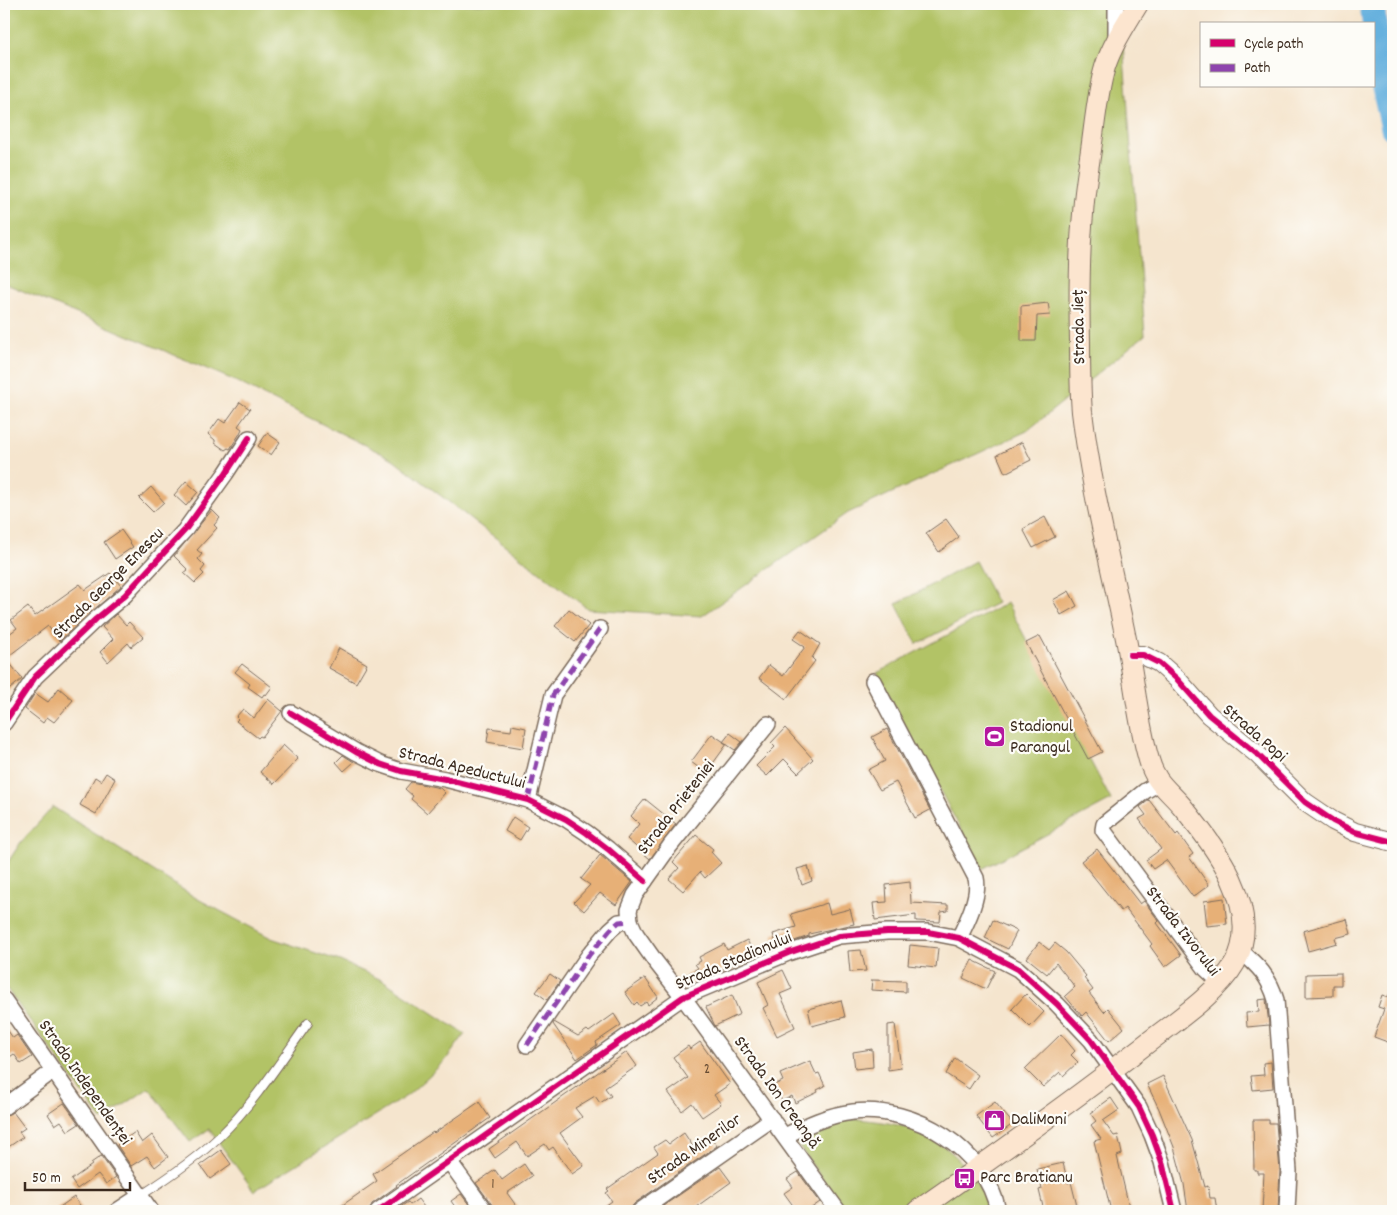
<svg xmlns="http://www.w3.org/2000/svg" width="1397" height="1215" font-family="Dekko,sans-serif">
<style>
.green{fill:#b2c366;stroke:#767642}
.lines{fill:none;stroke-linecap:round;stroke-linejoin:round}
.river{stroke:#66b1de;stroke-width:25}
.building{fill:#e7b077}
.service-casing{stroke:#7c6b5c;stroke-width:10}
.minor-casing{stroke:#7c6b5c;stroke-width:18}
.tertiary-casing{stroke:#7c6b5c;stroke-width:20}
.secondary-casing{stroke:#7c6b5c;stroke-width:22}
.service{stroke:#fff;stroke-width:8}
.minor{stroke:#fff;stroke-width:15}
.tertiary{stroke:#fff;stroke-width:18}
.secondary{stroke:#fce5cf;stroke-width:20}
.quiet{stroke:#8e44ad;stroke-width:5;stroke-dasharray:10 5;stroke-linecap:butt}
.cycleway-casing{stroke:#fdfcf7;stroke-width:9}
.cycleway{stroke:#d6006c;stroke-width:6}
.labels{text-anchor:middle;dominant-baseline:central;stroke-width:4.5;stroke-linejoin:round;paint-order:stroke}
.number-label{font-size:15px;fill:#664c34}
.street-label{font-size:18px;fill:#3b2a1e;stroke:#fdfcf7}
.poi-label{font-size:18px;fill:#3b2a1e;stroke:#fdfcf7;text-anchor:start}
</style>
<rect width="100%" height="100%" fill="#fdfcf7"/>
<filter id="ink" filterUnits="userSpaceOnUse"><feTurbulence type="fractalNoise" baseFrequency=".02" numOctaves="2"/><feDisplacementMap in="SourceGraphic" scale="10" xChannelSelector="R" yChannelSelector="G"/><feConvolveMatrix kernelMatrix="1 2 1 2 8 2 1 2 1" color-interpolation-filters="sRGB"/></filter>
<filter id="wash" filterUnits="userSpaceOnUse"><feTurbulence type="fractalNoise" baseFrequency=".0096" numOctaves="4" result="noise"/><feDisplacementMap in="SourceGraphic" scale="20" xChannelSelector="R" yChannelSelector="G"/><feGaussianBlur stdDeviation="1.12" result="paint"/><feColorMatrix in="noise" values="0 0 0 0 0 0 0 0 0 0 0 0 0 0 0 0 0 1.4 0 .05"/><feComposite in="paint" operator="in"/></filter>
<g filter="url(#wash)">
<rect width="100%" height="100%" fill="#f5e5ce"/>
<g class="green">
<polygon points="4,4 1120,4 1145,335 1027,431 848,513 702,616 588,609 393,459 231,379 4,283"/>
<polygon points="975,561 997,603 917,644 896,604"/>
<polygon points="1007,603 1111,800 982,869 877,673"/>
<polygon points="53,807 196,898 271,938 340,961 384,981 465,1034 445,1061 408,1095 254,1191 209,1129 190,1142 149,1088 102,1120 4,985 4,868 21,842"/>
<path d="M857 1119C876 1121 896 1123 914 1130 949 1143 979 1174 989 1211H845L794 1139 831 1122Z"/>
</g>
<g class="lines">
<polyline class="river" points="1372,4 1380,70 1393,128"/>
</g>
<g id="blocks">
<g class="building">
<polygon points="1048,303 1050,315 1037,316 1036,341 1021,341 1021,306"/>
<polygon points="240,402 250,409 238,426 242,429 239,435 230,449 228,448 225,450 215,443 215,440 208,434 219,419 225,423"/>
<polygon points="267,433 280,442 271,455 258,446"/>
<polygon points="1022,442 1031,460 1005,473 997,455"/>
<polygon points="186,481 198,492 186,506 174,495"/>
<polygon points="151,487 164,502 153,512 139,498"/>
<polygon points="212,510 220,518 214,525 217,528 197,550 202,554 198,559 205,566 201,571 204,574 195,583 184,573 188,570 174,556"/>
<polygon points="1045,517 1055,537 1033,548 1023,529"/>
<polygon points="946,519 959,537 939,552 926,533"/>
<polygon points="121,530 133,547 115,559 104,542"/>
<polygon points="110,573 121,586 59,641 48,626 6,658 22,679 4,694 4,638 17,628 11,620 28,607 35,616 80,584 85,590"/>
<polygon points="1069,591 1077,606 1061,615 1053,600"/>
<polygon points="569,609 589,625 575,642 555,626"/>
<polygon points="116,614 126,625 129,622 143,637 131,647 128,643 108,662 100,652 113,639 102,627"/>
<polygon points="800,630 820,644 812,658 815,661 786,699 759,678 769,665 783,676 805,647 793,639"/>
<polygon points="1040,636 1102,752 1088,759 1026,643"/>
<polygon points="339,648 367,664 356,683 329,668"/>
<polygon points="242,664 272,687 266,695 264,694 262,697 248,687 250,684 235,672"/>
<polygon points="59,688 73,700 54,722 47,717 43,723 25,709 35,693 48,702"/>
<polygon points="268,699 282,711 262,737 260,736 258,738 236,721 238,719 236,717 243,709 254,718"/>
<polygon points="512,725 526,728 523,748 487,742 489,728 511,731"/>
<polygon points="785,728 813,759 798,773 784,759 767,776 756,766 775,747 771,743"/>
<polygon points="887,729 930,810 915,818 896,782 880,790 868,770 885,761 872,737"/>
<polygon points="730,733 742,742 735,750 723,742"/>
<polygon points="712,734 727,744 706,773 691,762"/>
<polygon points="283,745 298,759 274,784 260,772"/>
<polygon points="343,755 354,762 344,771 336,762"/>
<polygon points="106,773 115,779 96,814 80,805 95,777 101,781"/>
<polygon points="411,782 440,788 445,793 427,813 411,799 413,796 405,789"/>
<polygon points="645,799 676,824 650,859 627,839 639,824 631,816"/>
<polygon points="1149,800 1176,835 1178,833 1193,854 1189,857 1209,885 1193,897 1166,860 1153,869 1146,860 1161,849 1139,819 1146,815 1140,807"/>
<polygon points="513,817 528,827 520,840 505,831"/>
<polygon points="696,835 713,849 711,852 721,863 705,878 700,872 683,891 669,879 679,868 673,862"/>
<polygon points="1097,849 1140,904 1144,901 1159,921 1157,923 1181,955 1165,967 1150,946 1152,944 1125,908 1121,911 1081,861"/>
<polygon points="600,855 632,882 616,905 600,893 584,911 574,902 590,885 581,879"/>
<polygon points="808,866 812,881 802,885 797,869"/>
<polygon points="910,882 911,903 948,905 948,911 941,912 940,922 916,921 916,915 875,920 873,903 887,902 886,885"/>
<polygon points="1224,898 1227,924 1207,926 1204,901"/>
<polygon points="827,903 830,914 850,909 854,924 809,934 809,936 777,947 773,934 796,927 791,914"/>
<polygon points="1347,919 1351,934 1335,938 1337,943 1308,951 1303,931"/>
<polygon points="993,920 1017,931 1008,949 985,938"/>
<polygon points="747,940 754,954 691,984 686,975 698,968 695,964 701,961 699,957 724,944 727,950"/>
<polygon points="1039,942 1049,950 1055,943 1066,952 1086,976 1084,978 1093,990 1089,993 1104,1012 1108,1008 1124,1028 1109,1041 1086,1012 1082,1016 1065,996 1075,987 1056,963 1047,974 1027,958"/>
<polygon points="910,945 938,948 936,968 908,965"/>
<polygon points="861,950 866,971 850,972 848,951"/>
<polygon points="972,960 995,971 986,989 963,978"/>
<polygon points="783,970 792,989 780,994 795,1027 777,1036 763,1008 768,1005 758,982"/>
<polygon points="1341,973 1341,985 1333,985 1333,996 1306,997 1306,974"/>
<polygon points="550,974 560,981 547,1000 536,992"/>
<polygon points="645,978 658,997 648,1005 646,1002 640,1006 637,1002 634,1005 625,992"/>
<polygon points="872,980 906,981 906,992 871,990"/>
<polygon points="1392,988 1393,988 1393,1044 1374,1037 1384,1009 1378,1007 1382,995 1388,997"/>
<polygon points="1026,994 1044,1012 1030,1027 1012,1009"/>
<polygon points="732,995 740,1014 715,1026 706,1007"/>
<polygon points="1266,999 1269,1025 1247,1027 1246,1013 1259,1012 1258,1000"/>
<polygon points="841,1000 845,1017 812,1026 808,1009"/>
<polygon points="614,1014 621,1025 596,1042 597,1045 577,1059 553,1024 554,1022 578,1036 587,1030 589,1032"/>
<polygon points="895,1024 901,1068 888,1070 888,1025"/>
<polygon points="4,1025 13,1038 17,1035 32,1057 21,1064 14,1054 4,1061"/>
<polygon points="1061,1034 1075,1051 1071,1055 1078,1062 1063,1076 1060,1072 1043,1087 1025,1069"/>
<polygon points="700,1042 730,1084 714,1095 721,1104 702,1117 692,1103 682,1111 668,1092 688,1078 673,1057 688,1046 690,1049"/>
<polygon points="872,1049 873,1067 855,1069 853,1052"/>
<polygon points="627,1052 637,1066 605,1088 611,1096 600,1103 595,1096 575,1108 582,1117 560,1133 584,1166 572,1174 553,1147 549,1150 545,1144 527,1156 517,1142 495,1158 489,1149"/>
<polygon points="955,1058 978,1075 969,1089 946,1074"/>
<polygon points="810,1061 816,1074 819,1073 825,1086 817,1090 818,1092 795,1103 792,1096 782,1101 774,1085 783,1081 780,1074"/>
<polygon points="1271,1062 1273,1088 1253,1090 1251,1076 1264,1075 1263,1063"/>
<polygon points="1163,1076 1192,1140 1205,1187 1208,1186 1210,1198 1215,1198 1217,1211 1188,1211 1184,1184 1174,1147 1159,1109 1147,1084"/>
<polygon points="1111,1098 1119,1110 1103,1121 1114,1136 1118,1135 1122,1154 1117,1156 1130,1211 1111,1211 1094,1141 1101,1139 1091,1125 1096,1121 1090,1113"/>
<polygon points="479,1102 490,1118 396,1185 397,1186 372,1204 369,1211 334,1211 377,1181 373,1174 433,1132 434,1133"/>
<polygon points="995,1102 1013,1124 993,1138 976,1116"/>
<polygon points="64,1103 79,1124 68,1131 61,1121 55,1125 48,1114"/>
<polygon points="13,1112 25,1128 19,1132 23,1137 4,1150 4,1116"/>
<polygon points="1253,1120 1269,1120 1269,1123 1276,1123 1280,1171 1278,1211 1262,1211 1264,1173 1257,1173 1257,1170 1254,1170"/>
<polygon points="135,1132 142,1143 152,1135 168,1157 155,1167 147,1156 131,1166 117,1145"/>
<polygon points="684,1133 694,1148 711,1137 717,1146 635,1203 628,1211 598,1211 612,1201 606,1193 609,1191 607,1189 658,1153 654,1147 665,1140 669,1144"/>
<polygon points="221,1150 231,1164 210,1179 200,1165"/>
<polygon points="101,1156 116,1177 106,1184 98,1174 77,1189 71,1180 92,1165 91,1163"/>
<polygon points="1063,1163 1068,1183 1071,1182 1077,1206 1073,1206 1075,1211 1044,1211 1039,1190 1042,1189 1037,1169"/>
<polygon points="524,1164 532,1176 507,1193 520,1211 494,1211 493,1206 476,1183 495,1170 502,1180"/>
<polygon points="720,1167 731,1182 696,1207 699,1211 667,1211 663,1206"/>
<polygon points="798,1172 820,1202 807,1211 797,1211 784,1193 793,1187 787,1179"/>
<polygon points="461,1194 474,1211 458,1211 451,1201"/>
<polygon points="74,1197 84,1211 54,1211"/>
<polygon points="418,1199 427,1211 394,1211 408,1202 410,1205"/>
</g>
</g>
</g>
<g filter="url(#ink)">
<use href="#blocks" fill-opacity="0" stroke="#7c6b5c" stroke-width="1"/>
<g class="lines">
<defs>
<path id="service" d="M140 1196C168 1178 196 1159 220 1136 254 1103 280 1062 308 1023"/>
<g id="minor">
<polyline points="1116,4 1116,41"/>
<path d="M873 681 976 878C980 896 967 922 959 938"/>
<polyline points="291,713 356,752 380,764 401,771 445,779 528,800 566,819 587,833 608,849 645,881"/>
<polyline points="4,723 35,677 96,619 125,595 185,530 226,473 249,438"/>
<polyline points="768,724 670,846 635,895 629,910 630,921 636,934 655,961 683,997 838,1211"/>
<polyline points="1159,783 1145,791 1104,824 1103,830 1206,969 1220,982"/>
<polyline points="528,800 553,695 600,629"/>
<path d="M1240 950C1258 966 1269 976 1276 1000L1289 1171 1287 1211"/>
<polyline points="4,1000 151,1211"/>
<polyline points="527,1045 589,955 610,930 619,922 630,921"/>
<polyline points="4,1107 53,1071"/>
<path d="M785 1136C807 1125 828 1115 853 1112 914 1105 986 1149 998 1211"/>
<polyline points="449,1161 485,1211"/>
<polyline points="117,1211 140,1196"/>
<polyline points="378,1211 683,997 788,953 839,936 887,932 928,932 959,938 1018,969 1057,1004 1091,1040 1139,1107 1152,1135 1162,1162 1174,1211"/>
<polyline points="640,1211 772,1119"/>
</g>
<polyline id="tertiary" points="1130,655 1143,655 1159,663 1177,679 1209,715 1257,754 1305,802 1333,821 1355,832 1393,842"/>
<path id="secondary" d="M917 1211C994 1157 1071 1102 1146 1044 1173 1023 1218 993 1235 963 1264 909 1214 845 1181 805 1167 789 1155 782 1149 760 1137 719 1134 676 1125 634 1110 561 1091 487 1082 412 1080 389 1080 364 1080 341 1079 299 1079 256 1083 214 1084 193 1088 171 1091 150 1095 123 1097 94 1105 67 1112 45 1126 24 1138 4"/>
</defs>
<use href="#service" class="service-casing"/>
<use href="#minor" class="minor-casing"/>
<use href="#tertiary" class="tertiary-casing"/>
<use href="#secondary" class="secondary-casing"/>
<use href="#service" class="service"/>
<use href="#minor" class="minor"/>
<use href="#tertiary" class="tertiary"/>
<use href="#secondary" class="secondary"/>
<g class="quiet">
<polyline points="528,800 553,695 600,629"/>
<polyline points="527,1045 589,955 610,930 619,922 630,921"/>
</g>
<defs>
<g id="cycleway">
<polyline points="1130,655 1143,655 1159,663 1177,679 1209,715 1257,754 1305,802 1333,821 1355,832 1393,842"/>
<polyline points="291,713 356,752 380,764 401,771 445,779 528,800 566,819 587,833 608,849 645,881"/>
<polyline points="4,723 35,677 96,619 125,595 185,530 226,473 249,438"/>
<polyline points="378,1211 683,997 788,953 839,936 887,932 928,932 959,938 1018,969 1057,1004 1091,1040 1139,1107 1152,1135 1162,1162 1174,1211"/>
</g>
</defs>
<use href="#cycleway" class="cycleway-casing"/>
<use href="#cycleway" class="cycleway"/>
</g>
</g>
<defs>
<symbol id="stadium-square" viewBox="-11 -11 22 22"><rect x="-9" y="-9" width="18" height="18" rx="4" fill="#b5179e" stroke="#fdfcf7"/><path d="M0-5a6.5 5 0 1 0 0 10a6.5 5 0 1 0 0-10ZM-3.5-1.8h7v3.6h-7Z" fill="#fff"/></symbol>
<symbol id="shop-square" viewBox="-11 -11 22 22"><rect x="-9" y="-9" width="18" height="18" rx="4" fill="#b5179e" stroke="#fdfcf7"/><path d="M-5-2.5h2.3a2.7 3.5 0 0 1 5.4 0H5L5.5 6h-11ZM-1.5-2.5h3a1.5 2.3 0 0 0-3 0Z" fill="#fff"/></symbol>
<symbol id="bus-square" viewBox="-11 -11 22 22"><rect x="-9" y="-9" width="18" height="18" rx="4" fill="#b5179e" stroke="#fdfcf7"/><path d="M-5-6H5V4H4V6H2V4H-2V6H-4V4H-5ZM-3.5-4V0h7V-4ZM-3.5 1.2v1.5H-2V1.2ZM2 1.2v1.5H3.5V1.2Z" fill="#fff"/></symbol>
</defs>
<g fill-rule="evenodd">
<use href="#stadium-square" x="982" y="724" width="25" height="25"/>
<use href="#shop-square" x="982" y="1108" width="25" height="25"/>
<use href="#bus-square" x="952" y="1166" width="25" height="25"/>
</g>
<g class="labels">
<g class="number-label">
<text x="707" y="1070">2</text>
<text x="493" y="1185">1</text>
</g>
<g class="street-label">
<text transform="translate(1080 327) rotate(-91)">Strada Jieț</text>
<text transform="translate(109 584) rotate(-45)">Strada George Enescu</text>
<text transform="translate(1254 734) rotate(41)">Strada Popi</text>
<text transform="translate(462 769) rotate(14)">Strada Apeductului</text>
<text transform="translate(677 808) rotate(-52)">Strada Prieteniei</text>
<text transform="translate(1182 932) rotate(52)">Strada Izvorului</text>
<text transform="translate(734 962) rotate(-23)">Strada Stadionului</text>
<text transform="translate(84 1083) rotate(55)">Strada Independenței</text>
<text transform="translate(776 1093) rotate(54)">Strada Ion Creangă</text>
<text transform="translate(695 1150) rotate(-35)">Strada Minerilor</text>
</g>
<g class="poi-label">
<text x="1010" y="727">Stadionul<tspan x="1010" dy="21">Parangul</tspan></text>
<text x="1011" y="1120">DaliMoni</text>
<text x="980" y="1178">Parc Bratianu</text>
</g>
</g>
<rect width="1397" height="1215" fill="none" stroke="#fdfcf7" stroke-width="20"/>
<rect x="1200" y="22" width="175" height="65" fill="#fdfcf7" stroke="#afa8a0"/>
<rect x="1210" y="39" width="25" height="8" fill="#d6006c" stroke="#afa8a0"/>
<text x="1244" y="48" font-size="15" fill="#3b2a1e">Cycle path</text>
<rect x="1210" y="64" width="25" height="8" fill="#8e44ad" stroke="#afa8a0"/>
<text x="1244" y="72" font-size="15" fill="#3b2a1e">Path</text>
<path d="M25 1182v8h105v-8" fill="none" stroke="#3b2a1e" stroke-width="2.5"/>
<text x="32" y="1182" font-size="15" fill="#3b2a1e" stroke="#fdfcf7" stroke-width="4" paint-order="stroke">50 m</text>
</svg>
